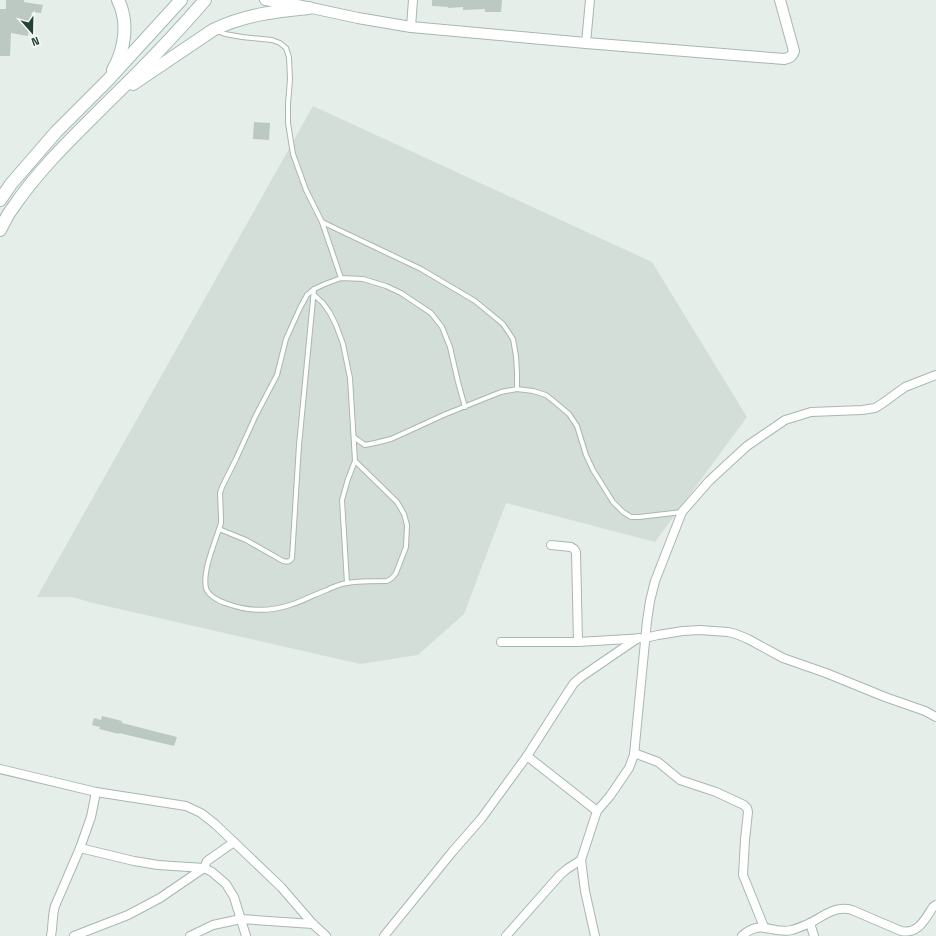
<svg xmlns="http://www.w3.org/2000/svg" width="936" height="936" font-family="'Space Grotesk',sans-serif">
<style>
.built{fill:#d4ded8}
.building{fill:#bbc9c2}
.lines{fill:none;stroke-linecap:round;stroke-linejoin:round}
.service-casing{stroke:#a8b7b0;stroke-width:6}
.minor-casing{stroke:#a8b7b0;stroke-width:10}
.tertiary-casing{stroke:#a8b7b0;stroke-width:12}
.secondary-casing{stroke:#a4bab0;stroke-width:14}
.service{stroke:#fff;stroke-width:4}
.minor{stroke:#fff;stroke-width:8}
.tertiary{stroke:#fff;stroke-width:10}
.secondary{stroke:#fff;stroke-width:12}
</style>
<rect width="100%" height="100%" fill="#e6eeea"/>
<polygon class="built" points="313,106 652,262 747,417 655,542 506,503 464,614 418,655 360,664 93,603 72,597 37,597"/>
<g class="building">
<polygon points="6,0 24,0 24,2 43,5 41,13 32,12 28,36 11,33 10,56 0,56 0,9 6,9"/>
<polygon points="432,0 502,0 501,12 485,12 485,9 463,10 463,7 448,8 448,7 432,6"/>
<polygon points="254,122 270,123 269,140 253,139"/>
<polygon points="102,716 122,721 122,723 177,737 174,746 119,733 119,734 99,729 100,727 92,725 94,718 101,720"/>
</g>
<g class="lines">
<defs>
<g id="service">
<polyline points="217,31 225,34 242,37 272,40 280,43 286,48 289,57 290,79 288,104 288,123 293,154 306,190 322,222 341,278"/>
<polyline points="322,222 421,269 475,301 503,324 513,339 516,356 517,373 517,389"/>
<polyline points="314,295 323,303 330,313 336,325 343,344 350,378 355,461 348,479 342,500 347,583"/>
<polyline points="355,438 365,445 375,443 391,439 446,414 501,392 517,389 533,391 546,395 556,403 569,414 577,426 586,455 593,470 613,502 623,512 631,517 639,517 682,512"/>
<path d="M355 461 397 502 404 514 407 525 406 547 396 573 392 578 387 581C374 581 359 581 347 583 340 584 333 587 327 590 315 594 303 601 290 605 269 612 246 611 225 603 218 601 208 595 206 588 202 571 216 540 221 523V517L220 493 222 487 236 459 256 415 277 375 286 339 300 308 307 295 314 289 325 284 341 278 363 279 386 286 401 293 431 313 442 327 450 347 458 382 465 407"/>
<path d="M219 529 246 540 283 561C288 562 290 562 292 558L299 445 314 289"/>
</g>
<g id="minor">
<polyline points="411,27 413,0"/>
<polyline points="586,43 590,0"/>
<polyline points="551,545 571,547 574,549 576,552 578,642"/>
<polyline points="501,642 578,642 645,638 658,635 683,631 700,630 728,632 736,634 748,639 783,658 826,673 885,697 925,711 936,717"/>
<polyline points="634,753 658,762 680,780 716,792 744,805 747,808 748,812 745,840 743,875 764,927"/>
<polyline points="0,769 96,792 186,806 201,813 215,824 281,887 313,924 326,936"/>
<polyline points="597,811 527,756 568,692 574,683 581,677 638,638"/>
<polyline points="80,848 134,861 158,865 204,868 212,872 226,884 234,897 246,936"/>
<polyline points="810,923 814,936"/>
<path d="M51 936C53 926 52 916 55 906L80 848 91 817 96 792"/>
<polyline points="74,936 128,915 160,898 204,868 207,861 234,842"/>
<polyline points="190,936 213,925 241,919 313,924"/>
<polyline points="384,936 453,851 481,819 527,756"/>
<polyline points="506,936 560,875 567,869 581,860"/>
<polyline points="595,936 585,891 581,860 597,811 610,796 629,768 634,755 647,621 650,601 655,581 682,512 709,481 747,446 785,420 811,412 862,410 875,408 883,403 905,387 936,375"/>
<path d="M742 936C761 918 772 935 792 930 798 928 804 926 810 923 824 916 835 905 852 910L901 931C918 935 925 919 933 907L936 905"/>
</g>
<path id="tertiary" d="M265 0 293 4 358 18 411 27 586 43 784 59C789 58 792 57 794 51L780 0"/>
<g id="secondary">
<path d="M113 70C125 49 129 22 118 0"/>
<path d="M133 84 213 30C243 15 276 11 309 8"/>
<polyline points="0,200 11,184 56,132 108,80 181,0"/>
<path d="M0 230C4 223 7 215 12 209 39 169 73 137 107 103 141 70 174 36 205 0"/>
</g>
</defs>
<use href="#service" class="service-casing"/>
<use href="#minor" class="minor-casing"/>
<use href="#tertiary" class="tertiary-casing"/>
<use href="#secondary" class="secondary-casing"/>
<use href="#service" class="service"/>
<use href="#minor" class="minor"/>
<use href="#tertiary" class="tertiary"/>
<use href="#secondary" class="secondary"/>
</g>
<g transform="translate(32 32) rotate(160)" stroke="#f7fbf8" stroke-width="3" paint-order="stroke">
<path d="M0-3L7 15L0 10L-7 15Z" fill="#244136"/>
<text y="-6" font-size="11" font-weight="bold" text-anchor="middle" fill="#244136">N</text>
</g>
</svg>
